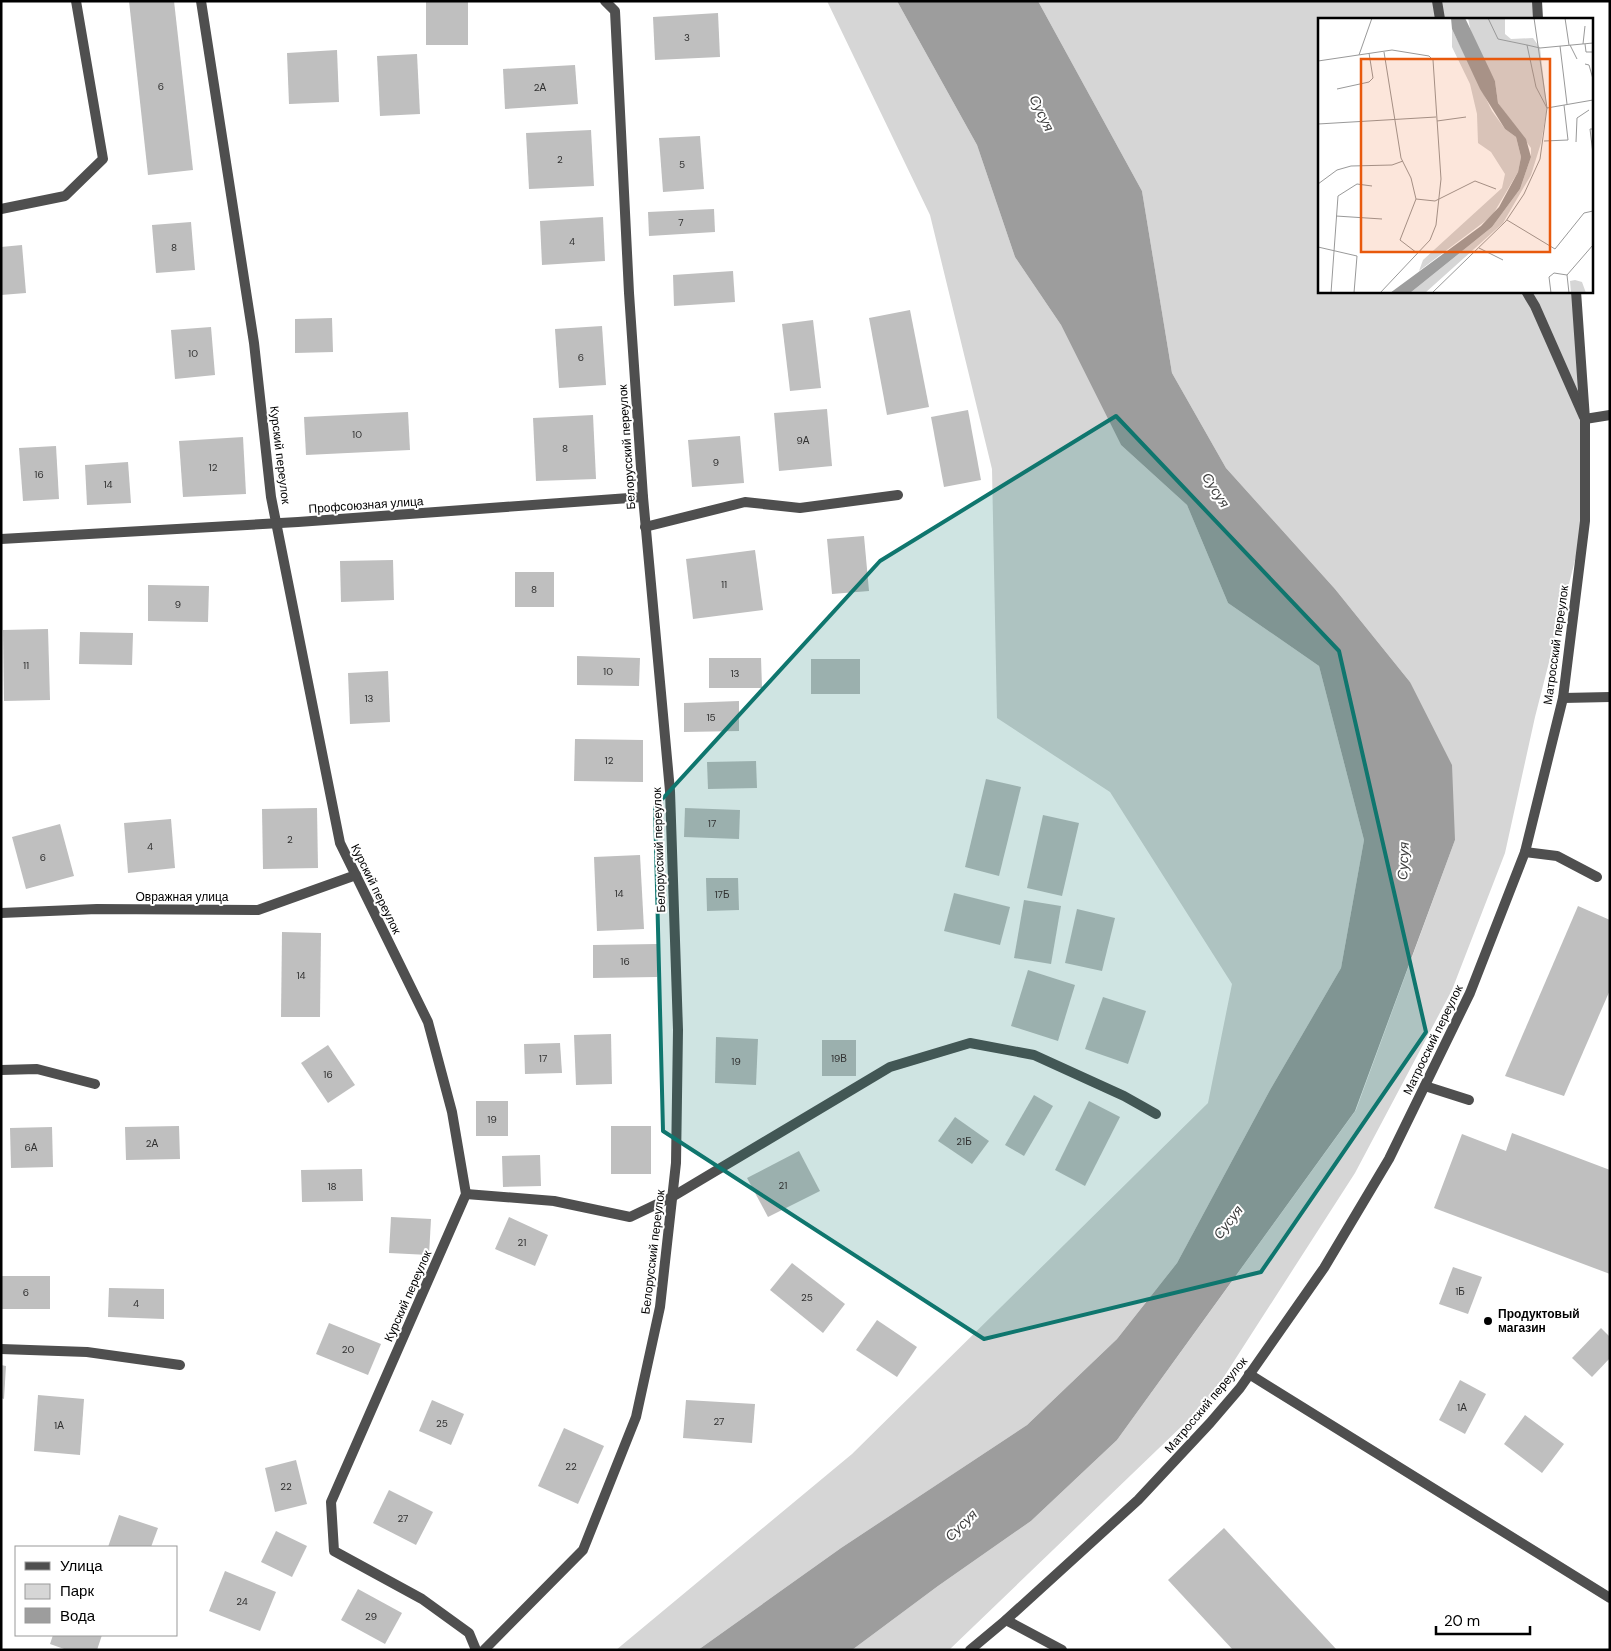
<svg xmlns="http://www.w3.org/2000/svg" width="1611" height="1651" font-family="'DM Sans',sans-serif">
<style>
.green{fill:#d6d6d6}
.water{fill:#9d9d9d}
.building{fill:#bfbfbf}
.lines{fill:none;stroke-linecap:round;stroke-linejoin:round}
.lane{stroke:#4f4f4f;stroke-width:10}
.street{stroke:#4f4f4f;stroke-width:10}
.marked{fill:#0f766e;fill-opacity:0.2;stroke:#0f766e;stroke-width:4;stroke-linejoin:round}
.poi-dot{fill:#000;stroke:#fff;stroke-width:2}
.labels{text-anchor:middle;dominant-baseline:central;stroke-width:4;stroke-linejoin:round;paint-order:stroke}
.number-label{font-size:10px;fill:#303030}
.street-label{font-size:12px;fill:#000;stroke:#fff}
.poi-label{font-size:12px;font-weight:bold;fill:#000;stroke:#fff;text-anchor:start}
.water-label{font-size:14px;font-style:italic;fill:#3e3e3e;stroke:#fff}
.inset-road{fill:none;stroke:#999;stroke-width:1}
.view{fill:#e8590c;fill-opacity:0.15;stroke:#e8590c;stroke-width:2.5}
.inset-edge{fill:none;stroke:#000;stroke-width:2.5}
</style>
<rect width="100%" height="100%" fill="#fff"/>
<g class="green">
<polygon points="827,1 897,1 977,145 1015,257 1061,325 1121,445 1187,505 1228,603 1319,666 1364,840 1341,968 1270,1090 1177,1263 1117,1339 1027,1425 841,1548 698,1650 616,1650 852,1454 1208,1103 1232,984 1110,792 997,718 992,469 930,215"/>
<polygon points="1038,1 1537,1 1538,19 1320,19 1320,291 1576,291 1585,521 1535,717 1505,853 1452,990 1355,1173 1209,1400 949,1650 852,1650 938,1586 1031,1521 1117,1440 1356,1110 1455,840 1410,682 1335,589 1226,468 1172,373 1142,191"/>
</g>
<polygon class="water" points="897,1 1038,1 1142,191 1172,373 1226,468 1335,589 1410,682 1452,765 1455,840 1355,1111 1117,1440 1031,1521 938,1586 852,1650 698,1650 841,1548 1027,1425 1117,1339 1177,1263 1270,1090 1341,968 1364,840 1319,666 1228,603 1187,505 1121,445 1061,325 1015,257 977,145"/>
<g class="building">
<polygon points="129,1 174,1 193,170 148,175"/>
<rect x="426" y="1" width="42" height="44"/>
<polygon points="718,13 720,57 655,60 653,17"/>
<polygon points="337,50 339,102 289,104 287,53"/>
<polygon points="417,54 420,114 380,116 377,56"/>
<polygon points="575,65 578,104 505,109 503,69"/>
<polygon points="591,130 594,186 529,189 526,133"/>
<polygon points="700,136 704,189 663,192 659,138"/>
<polygon points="714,209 715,232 649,236 648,212"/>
<polygon points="603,217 605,261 542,265 540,221"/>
<polygon points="191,222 195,270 156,273 152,225"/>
<polygon points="22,245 26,293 1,295 1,247"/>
<polygon points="733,271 735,302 674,306 673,275"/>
<polygon points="910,310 929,407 887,415 869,318"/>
<polygon points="332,318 333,352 295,353 295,319"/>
<polygon points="813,320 821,388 790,391 782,324"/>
<polygon points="602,326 606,385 559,388 555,329"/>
<polygon points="211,327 215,375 175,379 171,330"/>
<polygon points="827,409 832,466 779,471 774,413"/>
<polygon points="968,410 981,480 944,487 931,417"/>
<polygon points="408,412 410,450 306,455 304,417"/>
<polygon points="593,415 596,479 536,481 533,418"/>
<polygon points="740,436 744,483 692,487 688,440"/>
<polygon points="243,437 246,494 183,497 179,441"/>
<polygon points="56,446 59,499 23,501 19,448"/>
<polygon points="128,462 131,503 87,505 85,465"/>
<polygon points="864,536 869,591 832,594 827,539"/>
<polygon points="755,550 763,610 693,619 686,559"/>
<polygon points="393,560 394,600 341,602 340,561"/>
<rect x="515" y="572" width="39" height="35"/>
<polygon points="148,585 209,586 208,622 148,621"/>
<polygon points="48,629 50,700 4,701 3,630"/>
<polygon points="80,632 133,633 132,665 79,664"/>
<polygon points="577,656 640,658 639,686 577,685"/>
<polygon points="709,658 761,658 762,688 709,688"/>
<rect x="811" y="659" width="49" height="35"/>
<polygon points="388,671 390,722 350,724 348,673"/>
<polygon points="739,701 739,731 684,732 684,703"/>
<polygon points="575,739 643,740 643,782 574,781"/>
<polygon points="756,761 757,788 708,789 707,762"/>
<polygon points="986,779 1021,787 999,876 965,867"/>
<polygon points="317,808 318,868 263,869 262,809"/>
<polygon points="685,808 740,810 739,839 684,837"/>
<polygon points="1043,815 1079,823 1062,896 1027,888"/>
<polygon points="171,819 175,868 128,873 124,823"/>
<polygon points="60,824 74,876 26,889 12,837"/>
<polygon points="640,855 644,929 597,931 594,857"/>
<polygon points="706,878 738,878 739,910 707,911"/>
<polygon points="954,893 1010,907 1000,945 944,931"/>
<polygon points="1024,900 1061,906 1051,964 1014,958"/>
<polygon points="1578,906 1610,920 1610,990 1564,1096 1505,1076"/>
<polygon points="1077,909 1115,918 1102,971 1065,963"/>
<polygon points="282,932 321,933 320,1017 281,1017"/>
<polygon points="657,944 657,977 593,978 593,945"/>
<polygon points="1028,970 1075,985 1058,1041 1011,1026"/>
<polygon points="1103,997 1146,1011 1128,1064 1085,1049"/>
<polygon points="611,1034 612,1084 576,1085 574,1035"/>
<polygon points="716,1037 758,1039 756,1085 715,1083"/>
<rect x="822" y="1040" width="34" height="36"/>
<polygon points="560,1043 562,1073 525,1074 524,1044"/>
<polygon points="328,1045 355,1085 328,1103 301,1063"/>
<polygon points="1034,1095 1053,1106 1024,1156 1005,1145"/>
<rect x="476" y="1101" width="32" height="35"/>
<polygon points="1089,1101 1120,1117 1085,1186 1055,1170"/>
<polygon points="955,1117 989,1141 972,1164 938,1141"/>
<polygon points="179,1126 180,1159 126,1160 125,1127"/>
<rect x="611" y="1126" width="40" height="48"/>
<polygon points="52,1127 53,1167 11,1168 10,1128"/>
<polygon points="1512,1133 1610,1170 1610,1274 1434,1208 1462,1134 1506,1151"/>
<polygon points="799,1151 820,1191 768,1217 747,1178"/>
<polygon points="540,1155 541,1186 503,1187 502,1156"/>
<polygon points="362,1169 363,1201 302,1202 301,1170"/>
<polygon points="391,1217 431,1219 429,1255 389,1253"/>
<polygon points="509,1217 548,1235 535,1266 495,1249"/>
<polygon points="792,1263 845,1304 823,1333 770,1290"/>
<polygon points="1453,1267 1482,1277 1468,1314 1439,1304"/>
<rect x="1" y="1276" width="49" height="33"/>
<polygon points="109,1288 164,1289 164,1319 108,1317"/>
<polygon points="877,1320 917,1347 897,1377 856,1350"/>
<polygon points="329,1323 381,1344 368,1375 316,1354"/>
<polygon points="1601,1328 1610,1337 1610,1358 1592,1377 1572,1358"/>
<polygon points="1,1365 6,1366 4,1399 1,1398"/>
<polygon points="1460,1380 1486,1394 1465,1434 1439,1420"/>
<polygon points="38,1395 84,1399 80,1455 34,1451"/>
<polygon points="432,1400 464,1414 451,1445 419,1431"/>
<polygon points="686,1400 755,1404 752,1443 683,1438"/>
<polygon points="1525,1415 1564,1444 1542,1473 1504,1444"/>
<polygon points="564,1428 604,1446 578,1504 538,1486"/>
<polygon points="296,1460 307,1504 275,1512 265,1468"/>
<polygon points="389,1490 433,1512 416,1545 373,1523"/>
<polygon points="119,1515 158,1528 151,1547 108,1547"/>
<polygon points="1224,1528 1337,1650 1233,1650 1168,1580"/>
<polygon points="276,1531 307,1546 292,1577 261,1562"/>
<polygon points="225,1571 276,1592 260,1631 209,1611"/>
<polygon points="358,1589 402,1613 385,1644 341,1620"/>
<polygon points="53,1635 102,1635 97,1650 67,1650 50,1644"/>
</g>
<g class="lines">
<g class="lane">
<polyline points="1437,1 1440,19"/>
<polyline points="1,209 65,196 103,159 76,1"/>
<polyline points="1526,291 1535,306 1584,417"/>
<polyline points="645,527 745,502 800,508 898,495"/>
<polyline points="1563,698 1610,697"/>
<polyline points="1525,852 1557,856 1597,877"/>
<polyline points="1,1070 37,1069 95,1084"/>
<polyline points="1425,1086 1469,1100"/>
<polyline points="466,1194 554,1201 630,1217 672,1197 890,1067 970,1043 1034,1055 1124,1096 1156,1114"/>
<polyline points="1,1349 87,1352 180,1365"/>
<polyline points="1006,1620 1062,1650"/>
</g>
<g class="street">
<polyline points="201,1 254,343 271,497 340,843 428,1022 452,1112 466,1194 331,1502 334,1551 422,1599 469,1633 476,1650"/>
<polyline points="1537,1 1538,19"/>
<polyline points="1585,419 1610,415"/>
<polyline points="1,539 298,522 643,497"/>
<polyline points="1,913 97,909 258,910 356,875"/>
<polyline points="1249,1374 1610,1598"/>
<polyline points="484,1650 583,1550 636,1417 660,1307 676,1163 678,1030 670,791 643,497 629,293 615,11 605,1"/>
<polyline points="970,1650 1006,1620 1138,1500 1210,1423 1240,1388 1324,1268 1389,1159 1470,993 1525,852 1563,698 1585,521 1585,419 1576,291"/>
</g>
</g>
<path class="marked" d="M1116 416 1339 651 1426 1032 1261 1272 984 1339 663 1131 655 807 880 561Z"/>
<circle class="poi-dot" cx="1488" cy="1321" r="5"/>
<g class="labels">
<g class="number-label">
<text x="687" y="37">3</text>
<text x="161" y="86">6</text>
<text x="540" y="87">2А</text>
<text x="560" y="159">2</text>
<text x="682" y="164">5</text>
<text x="681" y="222">7</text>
<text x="572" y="241">4</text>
<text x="174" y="247">8</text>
<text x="193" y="353">10</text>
<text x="581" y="357">6</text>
<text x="357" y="434">10</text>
<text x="803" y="440">9А</text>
<text x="565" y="448">8</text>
<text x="716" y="462">9</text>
<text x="213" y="467">12</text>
<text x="39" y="474">16</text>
<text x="108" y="484">14</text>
<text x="724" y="584">11</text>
<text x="534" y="589">8</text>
<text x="178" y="604">9</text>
<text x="26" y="665">11</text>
<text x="608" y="671">10</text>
<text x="735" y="673">13</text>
<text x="369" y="698">13</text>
<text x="711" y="717">15</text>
<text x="609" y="760">12</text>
<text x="712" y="823">17</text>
<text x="290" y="839">2</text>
<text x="150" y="846">4</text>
<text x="43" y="857">6</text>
<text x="619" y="893">14</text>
<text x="722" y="894">17Б</text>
<text x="625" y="961">16</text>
<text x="301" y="975">14</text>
<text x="543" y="1058">17</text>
<text x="839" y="1058">19В</text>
<text x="736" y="1061">19</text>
<text x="328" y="1074">16</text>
<text x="492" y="1119">19</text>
<text x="964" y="1141">21Б</text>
<text x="152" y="1143">2А</text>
<text x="31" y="1147">6А</text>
<text x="783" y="1185">21</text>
<text x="332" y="1186">18</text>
<text x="522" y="1242">21</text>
<text x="1460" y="1291">1Б</text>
<text x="26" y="1292">6</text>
<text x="807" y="1297">25</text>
<text x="136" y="1303">4</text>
<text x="348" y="1349">20</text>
<text x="1462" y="1407">1А</text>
<text x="719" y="1421">27</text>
<text x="442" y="1423">25</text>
<text x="59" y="1425">1А</text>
<text x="571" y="1466">22</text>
<text x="286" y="1486">22</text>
<text x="403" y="1518">27</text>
<text x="242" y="1601">24</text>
<text x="371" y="1616">29</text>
</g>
<g class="street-label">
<text transform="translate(627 447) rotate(-94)">Белорусский переулок</text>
<text transform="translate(280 455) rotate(83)">Курский переулок</text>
<text transform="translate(366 505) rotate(-4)">Профсоюзная улица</text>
<text transform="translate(1556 645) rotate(-82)">Матросский переулок</text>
<text transform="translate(659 850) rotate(-92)">Белорусский переулок</text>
<text transform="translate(376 889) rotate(64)">Курский переулок</text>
<text x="182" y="897">Овражная улица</text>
<text transform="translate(1433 1040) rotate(-64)">Матросский переулок</text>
<text transform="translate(653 1252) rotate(-83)">Белорусский переулок</text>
<text transform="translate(408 1296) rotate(-66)">Курский переулок</text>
<text transform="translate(1206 1405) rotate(-50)">Матросский переулок</text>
</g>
<g class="poi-label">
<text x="1498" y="1314">Продуктовый<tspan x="1498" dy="14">магазин</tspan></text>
</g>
<g class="water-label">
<text transform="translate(1042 113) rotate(64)">Сусуя</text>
<text transform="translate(1216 490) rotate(58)">Сусуя</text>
<text transform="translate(1403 861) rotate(-88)">Сусуя</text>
<text transform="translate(1228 1222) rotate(-52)">Сусуя</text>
<text transform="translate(961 1525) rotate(-44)">Сусуя</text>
</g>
</g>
<g transform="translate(1318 18)">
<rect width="275" height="275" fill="#fff"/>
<path d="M150 0H187V16L193 21 215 20 222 30 229 90 223 125 213 157 185 205 107 275H92L174 209 202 171 213 139V130L180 85 177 63 154 20ZM134 11 174 93 187 111 198 119 203 139 200 154 174 198 101 253 105 242 184 170 187 156 173 134 160 125 159 96 152 66 134 29ZM257 262 264 264 268 275H253L252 263Z" fill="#d6d6d6"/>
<path d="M133 0H147L149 4 177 63 180 85 208 121 213 139 202 171 174 209 92 275H72L163 208 181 189 200 154 203 139 198 119 187 111 162 71 134 11Z" fill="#9d9d9d"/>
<path class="inset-road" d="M170 0 180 21 209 27M247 0 251 27M275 25 222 30 209 27 218 69 229 90 275 82M265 26 267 8M267 26 268 34H275M252 27 259 41M242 28 249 86M66 34 83 140 93 160 98 181 82 222 99 235M41 37 54 0M0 43 74 32 111 38 115 42 123 161 118 207 112 222 62 275M267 46 271 47 275 61M19 71 51 64 55 60 51 35M119 103 148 99M0 106 118 99M275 111H272L275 136M226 123 250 122 246 87M258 124 259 100 271 92M0 166 19 152 33 148 74 147 85 143M98 181 117 183 157 163 178 171M18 198 64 201M189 202 237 231 266 195 275 193M0 229 39 238 36 275M161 230 185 242M249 257 251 275M13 275 20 178 39 166 54 168M114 275 188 203 206 176 222 141 229 90 216 0M233 275 231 259 236 255 249 257 275 227"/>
<path class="view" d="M43 41H232V234H43Z"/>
<rect width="275" height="275" class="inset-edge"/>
</g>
<rect width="1611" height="1651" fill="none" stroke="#000000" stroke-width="5"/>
<rect x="15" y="1546" width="162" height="90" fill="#ffffff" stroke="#999999"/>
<rect x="25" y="1562" width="25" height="8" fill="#4f4f4f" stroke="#999999"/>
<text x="60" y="1571" font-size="15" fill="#000000">Улица</text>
<rect x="25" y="1584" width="25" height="15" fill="#d6d6d6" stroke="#999999"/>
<text x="60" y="1596" font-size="15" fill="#000000">Парк</text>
<rect x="25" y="1608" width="25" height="15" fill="#9d9d9d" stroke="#999999"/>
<text x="60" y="1621" font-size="15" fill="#000000">Вода</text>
<path d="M1436 1626v8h94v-8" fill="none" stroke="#000000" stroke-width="2.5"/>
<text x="1444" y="1626" font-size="15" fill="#000000" stroke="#ffffff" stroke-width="4" paint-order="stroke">20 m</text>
</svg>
